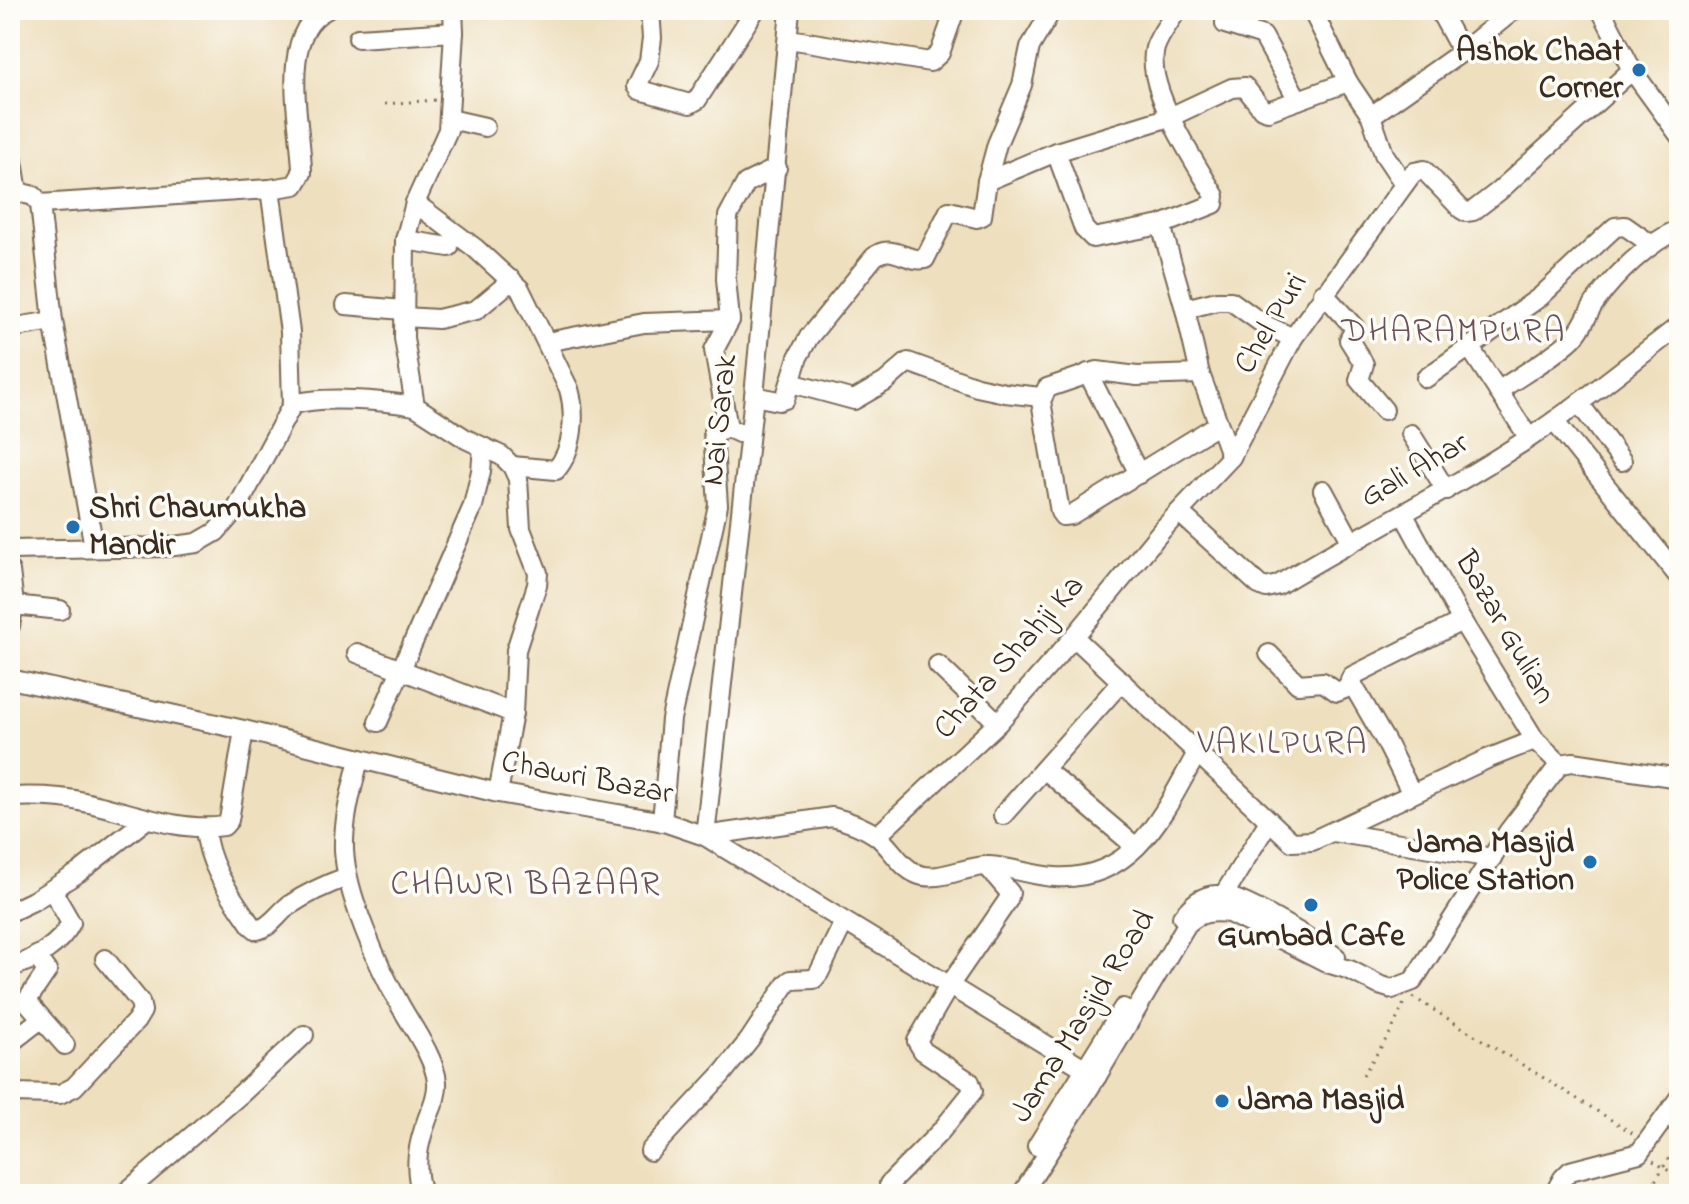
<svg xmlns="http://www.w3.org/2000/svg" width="1689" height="1204" font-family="'Indie Flower',sans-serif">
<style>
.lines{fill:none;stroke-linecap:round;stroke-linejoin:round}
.minor-casing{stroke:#7a6956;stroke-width:22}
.path{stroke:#7a6956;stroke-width:3;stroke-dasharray:2 6;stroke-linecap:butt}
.minor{stroke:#fff;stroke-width:18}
.poi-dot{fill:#1f6fb2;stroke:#fdfcf7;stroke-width:3}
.labels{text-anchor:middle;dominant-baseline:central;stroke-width:7;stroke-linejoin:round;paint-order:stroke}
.poi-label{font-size:32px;font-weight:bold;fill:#3b2a1e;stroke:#fdfcf7;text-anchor:end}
.street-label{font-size:32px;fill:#3b2a1e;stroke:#fdfcf7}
.neighbourhood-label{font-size:34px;letter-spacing:2px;fill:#6c525b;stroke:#fdfcf7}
</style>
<rect width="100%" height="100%" fill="#fdfcf7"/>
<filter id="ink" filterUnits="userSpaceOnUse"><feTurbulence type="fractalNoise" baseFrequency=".0125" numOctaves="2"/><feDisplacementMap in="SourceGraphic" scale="16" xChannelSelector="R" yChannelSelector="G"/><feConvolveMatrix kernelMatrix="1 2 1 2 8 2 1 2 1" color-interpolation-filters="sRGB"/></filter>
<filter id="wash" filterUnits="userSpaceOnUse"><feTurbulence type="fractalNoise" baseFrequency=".006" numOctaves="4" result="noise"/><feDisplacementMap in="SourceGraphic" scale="32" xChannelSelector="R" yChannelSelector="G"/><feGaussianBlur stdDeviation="1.8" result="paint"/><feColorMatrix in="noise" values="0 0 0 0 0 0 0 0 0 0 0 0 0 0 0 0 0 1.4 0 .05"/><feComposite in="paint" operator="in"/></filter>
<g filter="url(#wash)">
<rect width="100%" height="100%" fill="#eedfbe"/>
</g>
<g filter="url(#ink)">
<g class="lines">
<defs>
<g id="minor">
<polyline points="453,10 454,32 448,130 415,203 405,240 404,338 415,406 466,439 502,456 512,466 518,479 521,529 538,573 537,585 516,650 513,713 498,793"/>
<polyline points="650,10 652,38 649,61 637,86 640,90 690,104 697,100 755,10"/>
<path d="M790 10 754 396 705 836 832 817C848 821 863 826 877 836 891 847 900 867 917 874 938 883 966 865 989 866 1011 867 1033 876 1055 877 1135 882 1164 812 1197 753"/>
<polyline points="1225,10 1225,24 1263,36 1298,100"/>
<polyline points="1312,10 1348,82 1371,116 1384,154 1404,184"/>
<polyline points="1439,10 1462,52"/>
<polyline points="1601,10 1632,70 1679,135"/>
<polyline points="358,38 454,32"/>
<polyline points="789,39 930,62 940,53 955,10"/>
<polyline points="1371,116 1462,52 1514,10"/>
<polyline points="450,119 485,127"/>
<polyline points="10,143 18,192 34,196 40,204"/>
<path d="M1056 152 1084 229 1093 238 1161 225 1214 204 1215 196C1195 162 1144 87 1155 48 1159 35 1170 22 1177 10"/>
<polyline points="987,181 997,144 1022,85 1030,47 1052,10"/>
<path d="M415 203 475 248 520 289 569 389C576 414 574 449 556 470L512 466"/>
<polyline points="1161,225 1185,309 1200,374 1231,457"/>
<polyline points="405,240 449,247"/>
<polyline points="1323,293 1355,328 1349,340 1364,364 1359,380 1384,410"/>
<polyline points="346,305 403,310"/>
<polyline points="1185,309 1217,301 1231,301 1263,324 1293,338"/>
<polyline points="404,317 438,319 476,310 512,280"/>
<polyline points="10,328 53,321"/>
<polyline points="547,342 644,323 730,320"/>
<polyline points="1470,348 1529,438"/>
<polyline points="1088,373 1139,474"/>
<polyline points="1200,374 1137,376 1097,371 1047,388 1041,401 1060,512 1063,516 1071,515 1217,425"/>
<polyline points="1426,378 1540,297 1615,227 1625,226 1652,245"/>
<polyline points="791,383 854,400 885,382 908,362 977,387 1005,393 1041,397"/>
<path d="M1498 391C1523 374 1552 358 1573 338 1584 327 1587 313 1596 301 1616 274 1648 243 1679 229"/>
<path d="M754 396 779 401 785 399 798 357 809 337 874 257C891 242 907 263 925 259L949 211 977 218 982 216 987 181 1056 152 1170 117 1232 88 1245 87 1262 109 1268 111 1348 82"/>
<polyline points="1579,403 1622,461"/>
<path d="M292 405C321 395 384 401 415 406"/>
<polyline points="1554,421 1679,577"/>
<polyline points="739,433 728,428 714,350 730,320 726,279 728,216 746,183 777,168"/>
<polyline points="1411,434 1446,490"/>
<polyline points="1323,490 1351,541"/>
<path d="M1180 513 1259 585 1266 588 1278 585C1362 534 1450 491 1532 436 1583 403 1630 363 1679 326"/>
<polyline points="1404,515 1462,621 1535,740 1560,764"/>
<path d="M94 547 53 321 40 204 270 189 295 185 302 173C302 127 276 35 326 10"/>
<polyline points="10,550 167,547 197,543 216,532 237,508 292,405 290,332 270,189"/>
<polyline points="10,571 14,605 10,626"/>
<polyline points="14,605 60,610"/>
<polyline points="1074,637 1292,842 1312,841 1487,759 1535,740"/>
<polyline points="357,653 513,713"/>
<polyline points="1269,654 1298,684 1323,682 1337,692 1352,686"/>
<polyline points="938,665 998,723"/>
<polyline points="10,679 244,730 498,793 664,822 705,836 1097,1076"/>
<polyline points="378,722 473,506 481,471 483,447"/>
<path d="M359 759C352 789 343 819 344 850 346 894 378 966 400 1005 411 1025 435 1058 437 1082 438 1093 433 1106 428 1117 418 1144 413 1166 422 1194"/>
<polyline points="1044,769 1136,847"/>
<polyline points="1412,794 1386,742 1350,680 1352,676 1462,621"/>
<path d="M10 797C35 796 60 796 84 802 128 811 179 833 224 826L229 820 244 730"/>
<polyline points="1003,815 1122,681"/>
<polyline points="662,822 671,719 718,505 713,432 728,428"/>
<path d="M205 828C208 866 230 894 251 925L257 930C270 928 278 914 288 906 306 894 327 884 347 877"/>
<polyline points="1333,832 1492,858"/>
<polyline points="877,836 998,723 1074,637 1162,530 1231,457 1293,338 1409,178 1414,172 1424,170 1461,209 1466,212 1473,211 1499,191 1632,70"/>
<polyline points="1223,896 1269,821"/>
<polyline points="10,912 33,901 78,873 147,819"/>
<path d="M1182 917C1192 905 1202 894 1219 895 1242 896 1317 942 1336 957"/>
<polyline points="36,956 47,971 28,999 29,1004 65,1045"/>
<path d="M10 967C32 962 61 944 71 923L52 890"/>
<polyline points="10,1043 41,1019"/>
<polyline points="10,1093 60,1094 74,1087 136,1021 142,1011 140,1002 105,959"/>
<polyline points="1037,1146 1123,1008"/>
<polyline points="650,1151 722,1074 750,1039 787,983 791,980 814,979 819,973 844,922"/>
<polyline points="889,1184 941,1131 973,1091 970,1082 923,1051 917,1041 949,986 1008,900 1010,893 987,866"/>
<polyline points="124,1194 242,1093 304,1035"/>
<path d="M1022 1194 1097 1076 1187 924C1200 912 1211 911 1229 913L1330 964 1350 970 1379 985 1392 989 1413 981 1508 832 1560 764 1573 762 1679 778"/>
<polyline points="1554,1194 1563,1178 1570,1171 1639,1153 1679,1098"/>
</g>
</defs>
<use href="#minor" class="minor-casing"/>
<g class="path">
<polyline points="385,104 435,100"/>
<polyline points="1413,997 1634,1134"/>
<polyline points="1363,1075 1392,1030 1404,1003"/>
<polyline points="1653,1161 1679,1177"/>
<polyline points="1647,1194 1679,1142"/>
</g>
<use href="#minor" class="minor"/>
</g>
</g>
<g class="poi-dot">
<circle cx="1639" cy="70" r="8"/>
<circle cx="73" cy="527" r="8"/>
<circle cx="1590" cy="862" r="8"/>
<circle cx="1311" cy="905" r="8"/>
<circle cx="1222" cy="1101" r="8"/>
</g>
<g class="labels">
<g class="poi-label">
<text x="1623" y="52">Ashok Chaat<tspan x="1623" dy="37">Corner</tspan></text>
<text x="89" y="509" text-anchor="start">Shri Chaumukha<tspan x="89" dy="37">Mandir</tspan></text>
<text x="1574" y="844">Jama Masjid<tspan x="1574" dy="37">Police Station</tspan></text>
<text x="1311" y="937" text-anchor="middle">Gumbad Cafe</text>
<text x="1238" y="1101" text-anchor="start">Jama Masjid</text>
</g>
<g class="street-label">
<text transform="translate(1272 324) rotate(-59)">Chel Puri</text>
<text transform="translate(721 420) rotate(-84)">Nai Sarak</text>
<text transform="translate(1415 471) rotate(-30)">Gali Ahar</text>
<text transform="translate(1504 628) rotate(60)">Bazar Gulian</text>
<text transform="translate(1010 658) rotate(-48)">Chata Shahji Ka</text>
<text transform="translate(587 779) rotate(11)">Chawri Bazar</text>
<text transform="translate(1084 1017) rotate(-58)">Jama Masjid Road</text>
</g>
<g class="neighbourhood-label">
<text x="1454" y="333">DHARAMPURA</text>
<text x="1283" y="745">VAKILPURA</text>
<text x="526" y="886">CHAWRI BAZAAR</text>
</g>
</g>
<rect width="1689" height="1204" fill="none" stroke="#fdfcf7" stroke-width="40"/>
</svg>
